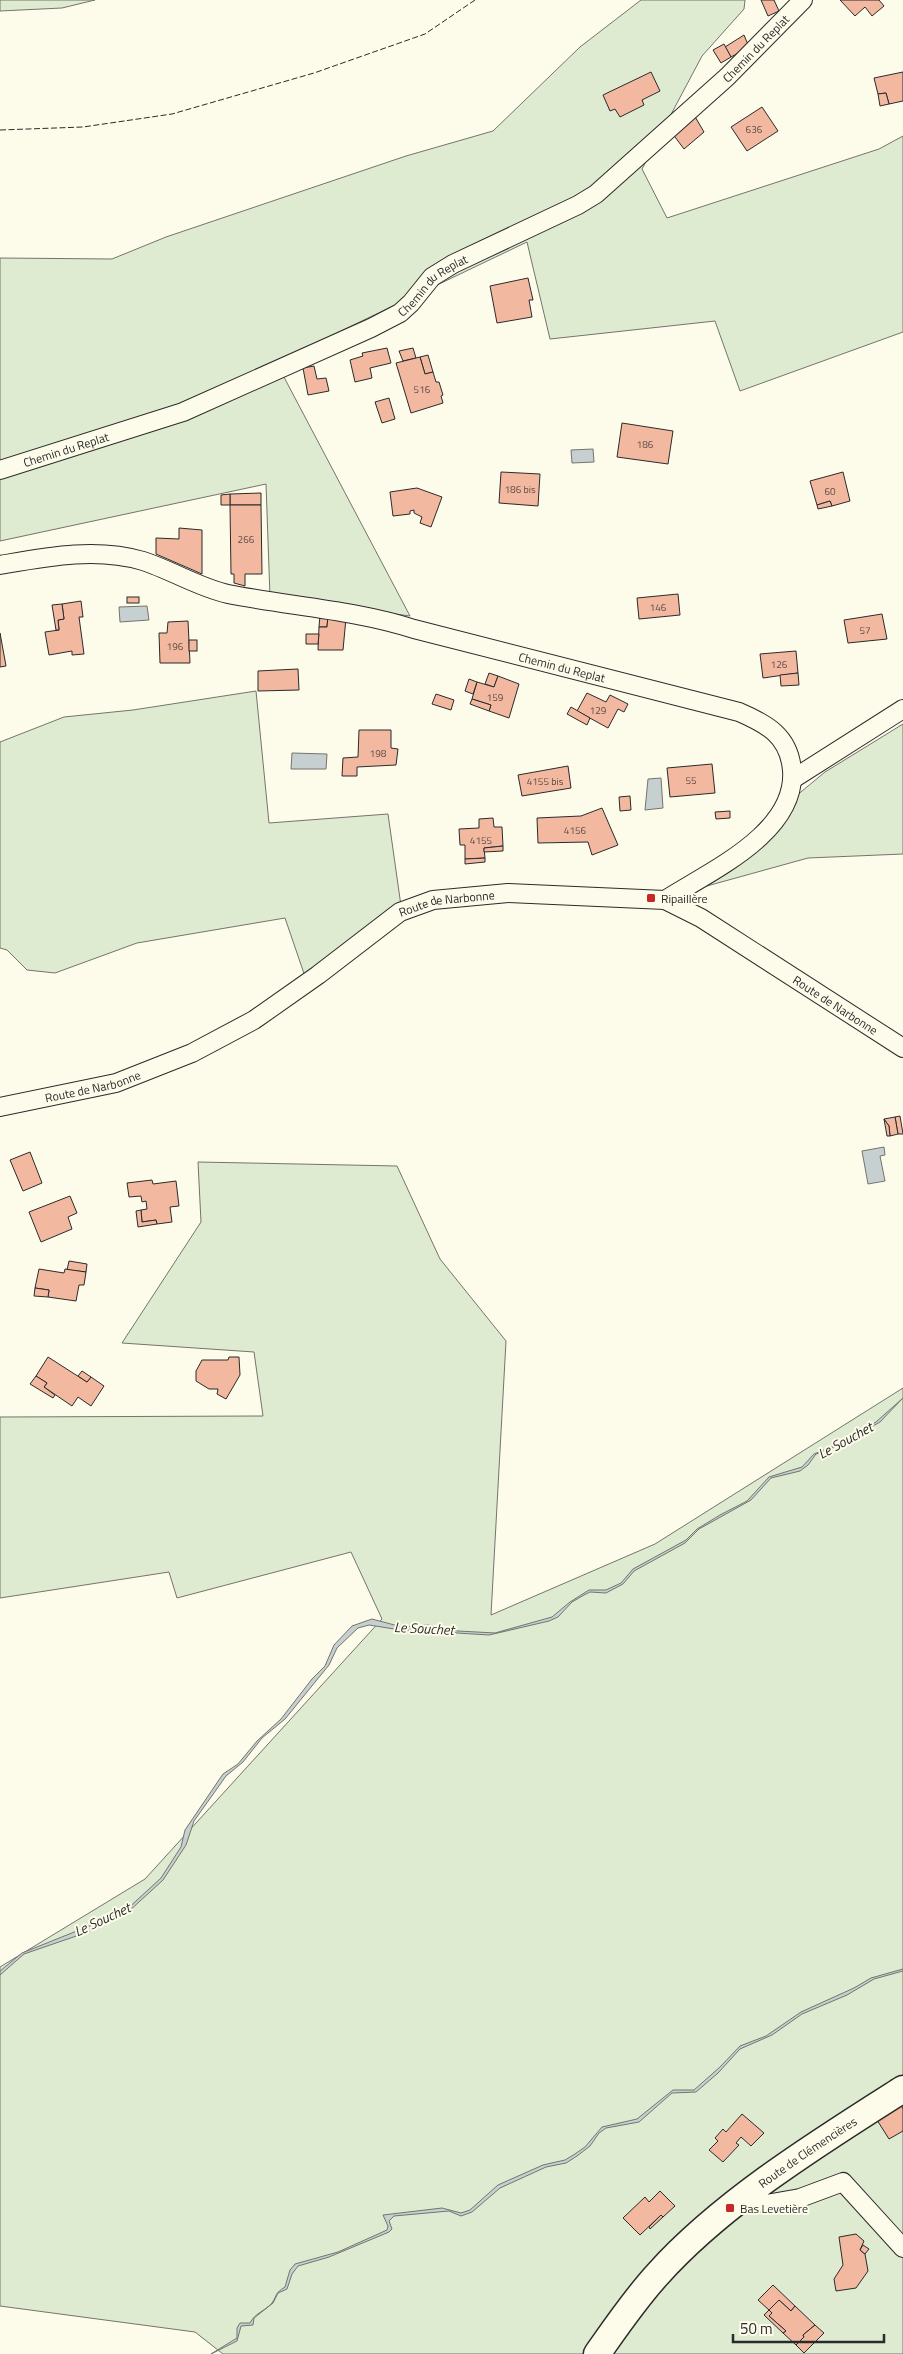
<svg xmlns="http://www.w3.org/2000/svg" width="903" height="2354" font-family="'Titillium Web',sans-serif">
<style>
.green{fill:#deebd1;stroke:#74746e}
.water{fill:#c7d0d0;stroke:#74746e}
.building{fill:#f2b8a0;stroke:#2b2b2b}
.lines{fill:none;stroke-linecap:round;stroke-linejoin:round}
.street-casing{stroke:#2b2b2b;stroke-width:20}
.secondary-casing{stroke:#2b2b2b;stroke-width:29}
.street{stroke:#fdfbea;stroke-width:18}
.secondary{stroke:#fdfbea;stroke-width:26}
.fence{stroke:#2b2b2b;stroke-width:1;stroke-dasharray:6 2.5;stroke-linecap:butt}
.poi-dot{fill:#c62828;stroke:#fdfbea;stroke-width:2}
.labels{text-anchor:middle;dominant-baseline:central;stroke-width:4;stroke-linejoin:round;paint-order:stroke}
.number-label{font-size:10px;fill:#5d4e48}
.street-label{font-size:12px;fill:#2b2b2b;stroke:#fdfbea}
.poi-label{font-size:12px;fill:#2b2b2b;stroke:#fdfbea;text-anchor:start}
.water-label{font-size:14px;font-style:italic;fill:#2b2b2b;stroke:#fdfbea}
</style>
<rect width="100%" height="100%" fill="#fdfbea"/>
<g class="green">
<polygon points="0,0 95,0 62,8 0,11"/>
<polygon points="641,0 745,0 744,9 702,56 642,169 667,218 879,149 903,136 903,332 740,391 715,321 550,339 527,242 276,362 410,616 270,597 266,484 0,541 0,258 112,259 166,237 406,156 493,131 580,47"/>
<polygon points="256,691 269,823 388,814 403,920 310,991 285,918 137,943 55,973 27,970 7,950 0,948 0,742 64,717 133,710"/>
<polygon points="903,724 903,854 808,858 678,894 825,772"/>
<polygon points="198,1162 397,1166 440,1259 506,1341 491,1615 655,1544 903,1388 903,2354 223,2354 195,2332 0,2306 0,1967 145,1879 382,1619 351,1552 177,1598 169,1572 0,1598 0,1417 263,1416 254,1352 122,1343 201,1222"/>
</g>
<g class="water">
<polygon points="593,449 594,462 572,463 571,450"/>
<polygon points="147,606 149,620 120,622 119,607"/>
<polygon points="292,753 327,754 326,769 291,769"/>
<polygon points="661,778 663,808 645,810 648,779"/>
<polygon points="884,1147 885,1155 880,1156 885,1181 868,1184 862,1151"/>
<polygon points="903,1398 880,1422 839,1445 816,1454 808,1465 800,1471 771,1478 751,1500 699,1529 685,1543 634,1571 623,1584 606,1593 590,1592 584,1595 572,1602 558,1617 549,1621 489,1635 457,1633 443,1629 424,1628 407,1631 369,1625 358,1628 337,1648 329,1665 285,1719 262,1738 243,1762 226,1776 194,1821 186,1845 163,1880 128,1912 88,1932 24,1954 0,1975 0,1971 22,1953 124,1912 161,1878 181,1847 185,1830 223,1774 238,1764 257,1741 281,1719 312,1679 325,1666 334,1645 352,1626 372,1619 402,1627 428,1625 458,1631 495,1633 552,1617 570,1602 589,1590 606,1590 621,1583 633,1569 686,1540 697,1529 720,1515 747,1501 769,1477 802,1467 814,1454 836,1445 876,1422"/>
<path d="M903 1969V1971L874 1979 847 1995 802 2014 772 2035 740 2049 718 2073 696 2092 672 2093 639 2122 606 2128 599 2133 590 2146 577 2156 566 2163 546 2167 500 2188 472 2212 461 2216 449 2211 394 2216 389 2221 392 2229 389 2232 329 2257 298 2266 292 2274 287 2289 278 2293 273 2303 254 2318 253 2325 241 2326 237 2341 211 2354 237 2338V2328L240 2323H250C255 2313 265 2311 272 2303 278 2294 274 2294 285 2287L290 2270 295 2264 338 2252 387 2230 388 2226 383 2215 442 2208 461 2213 470 2210 498 2185 543 2165 565 2160 575 2154 585 2147 602 2127 637 2119 673 2090H694L720 2067 740 2046 766 2036 801 2012 854 1988 871 1978Z"/>
</g>
<g class="building">
<polygon points="761,0 774,0 779,11 768,16"/>
<polygon points="840,0 879,0 884,6 872,16 865,7 855,16"/>
<polygon points="744,35 749,47 731,57 725,47"/>
<polygon points="724,44 731,57 721,63 713,50"/>
<polygon points="651,72 660,91 642,100 644,105 620,117 615,109 610,111 603,95"/>
<polygon points="903,72 903,101 889,104 886,93 878,94 874,78"/>
<polygon points="886,93 889,104 880,106 878,94"/>
<polygon points="762,107 778,131 747,151 731,127"/>
<polygon points="694,115 704,132 684,149 672,133"/>
<polygon points="528,278 533,300 529,300 532,317 497,323 490,286"/>
<polygon points="387,348 391,363 370,368 372,378 355,382 350,360 363,356 362,353"/>
<polygon points="413,348 416,358 403,361 399,351"/>
<polygon points="428,355 433,372 425,374 420,357"/>
<polygon points="420,357 425,374 433,372 436,382 439,382 443,395 441,396 443,403 411,413 396,363"/>
<polygon points="314,366 317,379 326,378 329,391 308,395 303,368"/>
<polygon points="389,398 395,419 382,423 375,402"/>
<polygon points="622,423 673,431 668,464 617,457"/>
<polygon points="501,472 540,474 538,506 499,503"/>
<polygon points="843,472 850,501 832,506 830,501 817,505 810,481"/>
<polygon points="417,488 442,497 431,527 420,523 422,517 414,513 414,510 410,511 410,514 393,516 390,492"/>
<polygon points="261,493 261,505 230,505 230,494"/>
<polygon points="230,494 230,505 221,505 221,495"/>
<polygon points="830,501 832,506 818,509 817,505"/>
<polygon points="230,505 261,505 262,574 245,574 245,586 234,583 234,574 231,574"/>
<polygon points="179,528 202,530 202,574 156,554 156,538 179,539"/>
<polygon points="678,594 680,615 639,619 637,598"/>
<rect x="127" y="597" width="12" height="6"/>
<polygon points="81,601 83,617 79,617 84,654 72,655 72,651 49,655 45,632 59,630 58,620 64,619 62,604"/>
<polygon points="62,604 64,619 58,620 59,630 56,630 52,605"/>
<polygon points="882,614 887,639 848,643 844,620"/>
<polygon points="320,615 328,616 327,627 319,627"/>
<polygon points="328,616 346,618 343,650 318,650 319,627 327,627"/>
<polygon points="188,621 190,663 160,663 159,633 167,633 168,622"/>
<polygon points="0,633 6,666 0,667"/>
<polygon points="306,634 319,634 318,644 306,644"/>
<rect x="189" y="640" width="8" height="11"/>
<polygon points="796,651 798,673 763,678 760,654"/>
<polygon points="298,669 299,690 258,691 258,671"/>
<polygon points="489,673 498,676 494,687 485,684"/>
<polygon points="798,673 799,685 781,686 780,675"/>
<polygon points="498,676 519,684 509,718 489,711 491,705 472,699 477,682 494,687"/>
<polygon points="469,679 477,682 473,694 465,691"/>
<polygon points="587,693 606,702 610,695 628,704 624,712 618,709 608,728 577,711"/>
<polygon points="436,694 454,700 451,710 432,704"/>
<polygon points="472,699 491,705 489,711 470,704"/>
<polygon points="571,707 590,718 587,725 567,714"/>
<polygon points="359,730 391,730 391,748 398,749 396,765 357,767 357,776 342,776 343,758 358,757"/>
<polygon points="712,764 715,793 670,797 667,768"/>
<polygon points="568,766 571,788 522,796 518,775"/>
<polygon points="630,796 631,810 620,811 619,797"/>
<polygon points="602,808 618,845 592,855 588,842 538,843 537,818 581,816"/>
<polygon points="730,811 730,818 716,819 715,812"/>
<polygon points="493,818 494,827 502,827 503,846 484,848 485,858 465,859 465,845 460,845 459,829 479,828 479,819"/>
<polygon points="503,846 503,851 484,852 484,848"/>
<polygon points="485,858 485,862 465,864 465,859"/>
<polygon points="900,1116 903,1134 898,1134 895,1117"/>
<polygon points="895,1117 898,1134 890,1136 889,1126 884,1119"/>
<polygon points="884,1119 889,1126 890,1136 887,1136"/>
<polygon points="30,1152 42,1183 23,1191 10,1160"/>
<polygon points="152,1180 153,1184 176,1181 179,1206 170,1207 172,1222 157,1224 156,1220 142,1222 141,1210 147,1209 146,1201 142,1202 141,1196 129,1197 127,1183"/>
<polygon points="70,1196 77,1213 68,1217 72,1229 41,1242 29,1212"/>
<polygon points="141,1210 142,1222 156,1220 157,1224 138,1227 136,1211"/>
<polygon points="69,1261 87,1264 86,1272 67,1270"/>
<polygon points="39,1269 64,1273 65,1269 86,1272 84,1285 79,1285 76,1301 48,1297 49,1290 35,1288"/>
<polygon points="35,1288 49,1290 48,1297 34,1296"/>
<polygon points="48,1357 87,1382 91,1377 104,1386 91,1406 78,1397 72,1406 44,1387 47,1383 36,1376"/>
<polygon points="229,1357 239,1357 240,1375 226,1399 217,1394 218,1389 209,1389 196,1381 196,1371 202,1360 228,1360"/>
<polygon points="82,1371 91,1377 87,1382 78,1376"/>
<polygon points="36,1376 47,1383 44,1387 55,1395 53,1398 30,1384"/>
<polygon points="901,2105 903,2109 903,2131 889,2139 877,2120"/>
<polygon points="742,2114 764,2133 751,2146 741,2137 736,2143 739,2145 723,2162 709,2150 718,2141 715,2138 723,2129 726,2132"/>
<polygon points="660,2191 675,2206 663,2217 661,2215 640,2235 623,2218 645,2197 649,2202"/>
<polygon points="661,2215 663,2217 650,2229 649,2227"/>
<polygon points="856,2234 864,2241 860,2250 865,2254 868,2271 856,2288 836,2291 834,2279 843,2265 839,2237"/>
<polygon points="863,2245 869,2249 865,2254 860,2250"/>
<polygon points="773,2285 795,2306 791,2311 779,2300 769,2310 758,2300"/>
<polygon points="779,2300 791,2311 795,2306 815,2325 803,2335 804,2337 796,2345 783,2333 786,2331 769,2316 772,2313 769,2310"/>
<polygon points="769,2310 772,2313 769,2316 786,2331 783,2333 764,2315"/>
<polygon points="815,2325 824,2333 804,2353 796,2345 804,2337 803,2335"/>
</g>
<g class="lines">
<defs>
<g id="street">
<path id="s1" d="M0 470 183 412 371 328 400 313 411 303 432 277 453 264 578 205 596 194 727 77 803 0"/>
<path id="s2" d="M0 565C46 557 96 547 143 561 171 570 200 588 228 594 288 606 356 610 414 629L739 712C767 724 789 736 792 770 797 833 710 871 665 900"/>
<polyline points="793,779 903,709"/>
<path id="s3" d="M0 1107 116 1083 192 1053 254 1020 318 975 400 912 433 900 508 893 665 900 701 918 903 1048"/>
<polyline points="750,2193 766,2204 800,2198 843,2182 903,2248"/>
</g>
<g id="secondary">
<path id="s4" d="M597 2354C616 2327 635 2299 657 2275 721 2203 821 2141 903 2089"/>
</g>
</defs>
<use href="#street" class="street-casing"/>
<use href="#secondary" class="secondary-casing"/>
<use href="#street" class="street"/>
<use href="#secondary" class="secondary"/>
<polyline class="fence" points="0,130 83,127 172,114 314,73 425,34 475,0"/>
</g>
<g class="poi-dot">
<rect x="646" y="893" width="10" height="10" rx="2.5"/>
<rect x="725" y="2203" width="10" height="10" rx="2.5"/>
</g>
<g class="labels">
<g class="number-label">
<text x="754" y="129">636</text>
<text x="422" y="389">516</text>
<text x="645" y="444">186</text>
<text x="520" y="489">186 bis</text>
<text x="830" y="491">60</text>
<text x="246" y="539">266</text>
<text x="658" y="607">146</text>
<text x="865" y="630">57</text>
<text x="175" y="646">196</text>
<text x="779" y="664">126</text>
<text x="495" y="697">159</text>
<text x="598" y="710">129</text>
<text x="378" y="753">198</text>
<text x="691" y="780">55</text>
<text x="545" y="781">4155 bis</text>
<text x="575" y="830">4156</text>
<text x="481" y="840">4155</text>
</g>
<g class="street-label">
<text stroke="none"><textPath href="#s1" startOffset="879">Chemin du Replat</textPath></text>
<text stroke="none"><textPath href="#s1" startOffset="474">Chemin du Replat</textPath></text>
<text stroke="none"><textPath href="#s1" startOffset="69">Chemin du Replat</textPath></text>
<text stroke="none"><textPath href="#s2" startOffset="578">Chemin du Replat</textPath></text>
<text stroke="none"><textPath href="#s3" startOffset="500">Route de Narbonne</textPath></text>
<text stroke="none"><textPath href="#s3" startOffset="920">Route de Narbonne</textPath></text>
<text stroke="none"><textPath href="#s3" startOffset="95">Route de Narbonne</textPath></text>
<text stroke="none"><textPath href="#s4" startOffset="294">Route de Clémencières</textPath></text>
</g>
<g class="poi-label">
<text x="661" y="898">Ripaillère</text>
<text x="740" y="2208">Bas Levetière</text>
</g>
<g class="water-label">
<text transform="translate(845 1440) rotate(-29)">Le Souchet</text>
<text transform="translate(424 1628) rotate(3)">Le Souchet</text>
<text transform="translate(102 1919) rotate(-25)">Le Souchet</text>
</g>
</g>
<path d="M733 2334v8h151v-8" fill="none" stroke="#2b2b2b" stroke-width="2.5"/>
<text x="740" y="2334" font-size="15" fill="#2b2b2b" stroke="#fdfbea" stroke-width="4" paint-order="stroke">50 m</text>
</svg>
